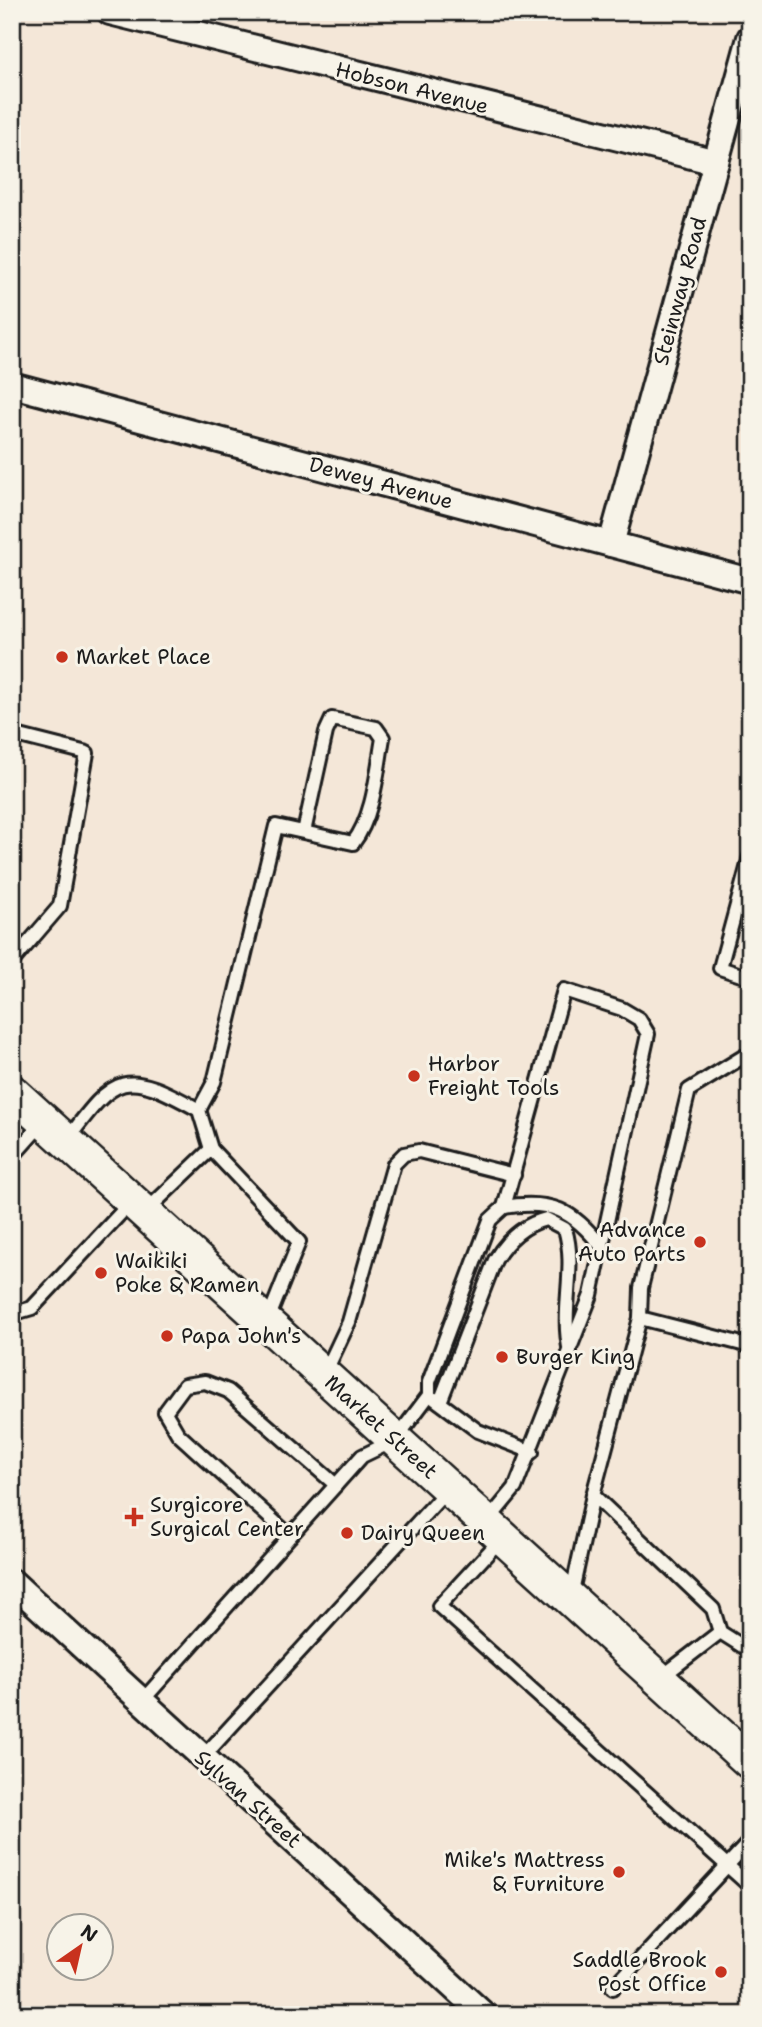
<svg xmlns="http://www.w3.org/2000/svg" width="762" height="2027" font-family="'Shantell Sans',sans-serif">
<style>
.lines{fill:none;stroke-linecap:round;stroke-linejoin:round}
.service-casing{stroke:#1c1c1c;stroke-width:18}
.minor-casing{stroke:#1c1c1c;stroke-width:30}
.secondary-casing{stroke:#1c1c1c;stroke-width:38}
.service{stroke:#f7f3e8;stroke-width:12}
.minor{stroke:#f7f3e8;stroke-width:24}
.secondary{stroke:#f7f3e8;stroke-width:33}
.poi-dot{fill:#c8321e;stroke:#f7f3e8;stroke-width:2.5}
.labels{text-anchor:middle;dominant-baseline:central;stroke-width:6;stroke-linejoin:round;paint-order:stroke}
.street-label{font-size:21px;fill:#1c1c1c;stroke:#f7f3e8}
.poi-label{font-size:21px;fill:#1c1c1c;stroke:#f7f3e8;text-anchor:start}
</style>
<rect width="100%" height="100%" fill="#f4e7d8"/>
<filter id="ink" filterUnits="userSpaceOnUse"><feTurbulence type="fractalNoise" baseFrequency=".0143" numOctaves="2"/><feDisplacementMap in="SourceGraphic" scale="14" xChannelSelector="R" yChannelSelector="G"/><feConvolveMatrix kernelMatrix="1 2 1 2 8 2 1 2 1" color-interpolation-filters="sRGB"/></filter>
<g filter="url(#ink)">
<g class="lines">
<defs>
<g id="service">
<polyline points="12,734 87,753 60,906 12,962"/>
<polyline points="750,857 720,968 750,978"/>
<path d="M199 1110 214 1082 276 826 353 843C374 816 377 771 383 738L376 728 332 719 326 732 304 832"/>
<path d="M67 1140C116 1074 124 1068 199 1110L211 1149 299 1242 267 1322"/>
<polyline points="12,1157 44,1121"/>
<path d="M504 1207C551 1199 573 1210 602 1247"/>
<polyline points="145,1212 211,1149"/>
<polyline points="12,1314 32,1308 132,1201"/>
<polyline points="640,1318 750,1346"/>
<polyline points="324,1375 349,1322 394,1164 404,1154 419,1151 514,1175"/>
<polyline points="435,1399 478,1431 532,1452"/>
<path d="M440 1402 495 1260C507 1240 523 1225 546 1219L565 1229C577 1268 560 1311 570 1351"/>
<polyline points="593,1495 713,1609 720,1632 750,1651"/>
<polyline points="290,1536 178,1434 165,1412 185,1385 205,1382 228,1391 336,1485"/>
<polyline points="502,1538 439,1606 750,1886"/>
<polyline points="571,1596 593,1495 640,1318 641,1288 689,1090 743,1057 750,1059"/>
<polyline points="659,1679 720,1632"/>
<polyline points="142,1701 362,1456 395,1440 429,1395 429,1382 490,1220 504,1207 564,990 622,1009 639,1019 648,1034 591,1295 515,1488 487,1522"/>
<polyline points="203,1757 449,1488"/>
<polyline points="613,1988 750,1841"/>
</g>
<g id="minor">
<polyline points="110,12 716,162"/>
<polyline points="12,385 750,581"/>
<polyline points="611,544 750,38"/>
<polyline points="12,1582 484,2015"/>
</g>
<polyline id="secondary" points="12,1092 750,1762"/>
</defs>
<use href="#service" class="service-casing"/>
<use href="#minor" class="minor-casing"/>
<use href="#secondary" class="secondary-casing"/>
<use href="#service" class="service"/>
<use href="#minor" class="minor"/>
<use href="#secondary" class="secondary"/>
</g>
</g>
<g class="poi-dot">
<circle cx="62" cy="657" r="7"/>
<circle cx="414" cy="1076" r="7"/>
<circle cx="700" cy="1242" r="7"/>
<circle cx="101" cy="1273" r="7"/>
<circle cx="167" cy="1336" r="7"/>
<circle cx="502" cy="1357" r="7"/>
<path d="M130.5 1506.5h7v7h7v7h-7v7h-7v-7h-7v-7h7z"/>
<circle cx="347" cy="1533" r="7"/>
<circle cx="619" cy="1872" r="7"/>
<circle cx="721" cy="1972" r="7"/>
</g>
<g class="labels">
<g class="street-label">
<text transform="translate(412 88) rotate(14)">Hobson Avenue</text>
<text transform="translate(680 291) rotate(-75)">Steinway Road</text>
<text transform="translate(381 483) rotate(15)">Dewey Avenue</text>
<text transform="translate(381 1427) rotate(42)">Market Street</text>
<text transform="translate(248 1799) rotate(42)">Sylvan Street</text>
</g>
<g class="poi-label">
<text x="76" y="657">Market Place</text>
<text x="428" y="1064">Harbor<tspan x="428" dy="24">Freight Tools</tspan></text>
<text x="686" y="1230" text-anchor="end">Advance<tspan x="686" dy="24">Auto Parts</tspan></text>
<text x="115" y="1261">Waikiki<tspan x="115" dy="24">Poke &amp; Ramen</tspan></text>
<text x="181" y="1336">Papa John's</text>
<text x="516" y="1357">Burger King</text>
<text x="150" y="1505">Surgicore<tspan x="150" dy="24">Surgical Center</tspan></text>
<text x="361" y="1533">Dairy Queen</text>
<text x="605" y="1860" text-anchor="end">Mike's Mattress<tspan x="605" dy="24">&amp; Furniture</tspan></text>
<text x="707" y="1960" text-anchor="end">Saddle Brook<tspan x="707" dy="24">Post Office</tspan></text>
</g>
</g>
<rect width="762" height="2027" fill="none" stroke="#f7f3e8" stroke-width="42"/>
<rect x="21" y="21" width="720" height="1985" fill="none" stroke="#1c1c1c" stroke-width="2.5" filter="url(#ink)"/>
<g transform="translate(80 1947) rotate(34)"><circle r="33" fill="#f7f3e8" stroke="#9f9d96" stroke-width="2"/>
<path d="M0-5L12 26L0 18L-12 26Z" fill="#c8321e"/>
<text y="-10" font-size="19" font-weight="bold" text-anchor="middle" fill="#1c1c1c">N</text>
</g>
</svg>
